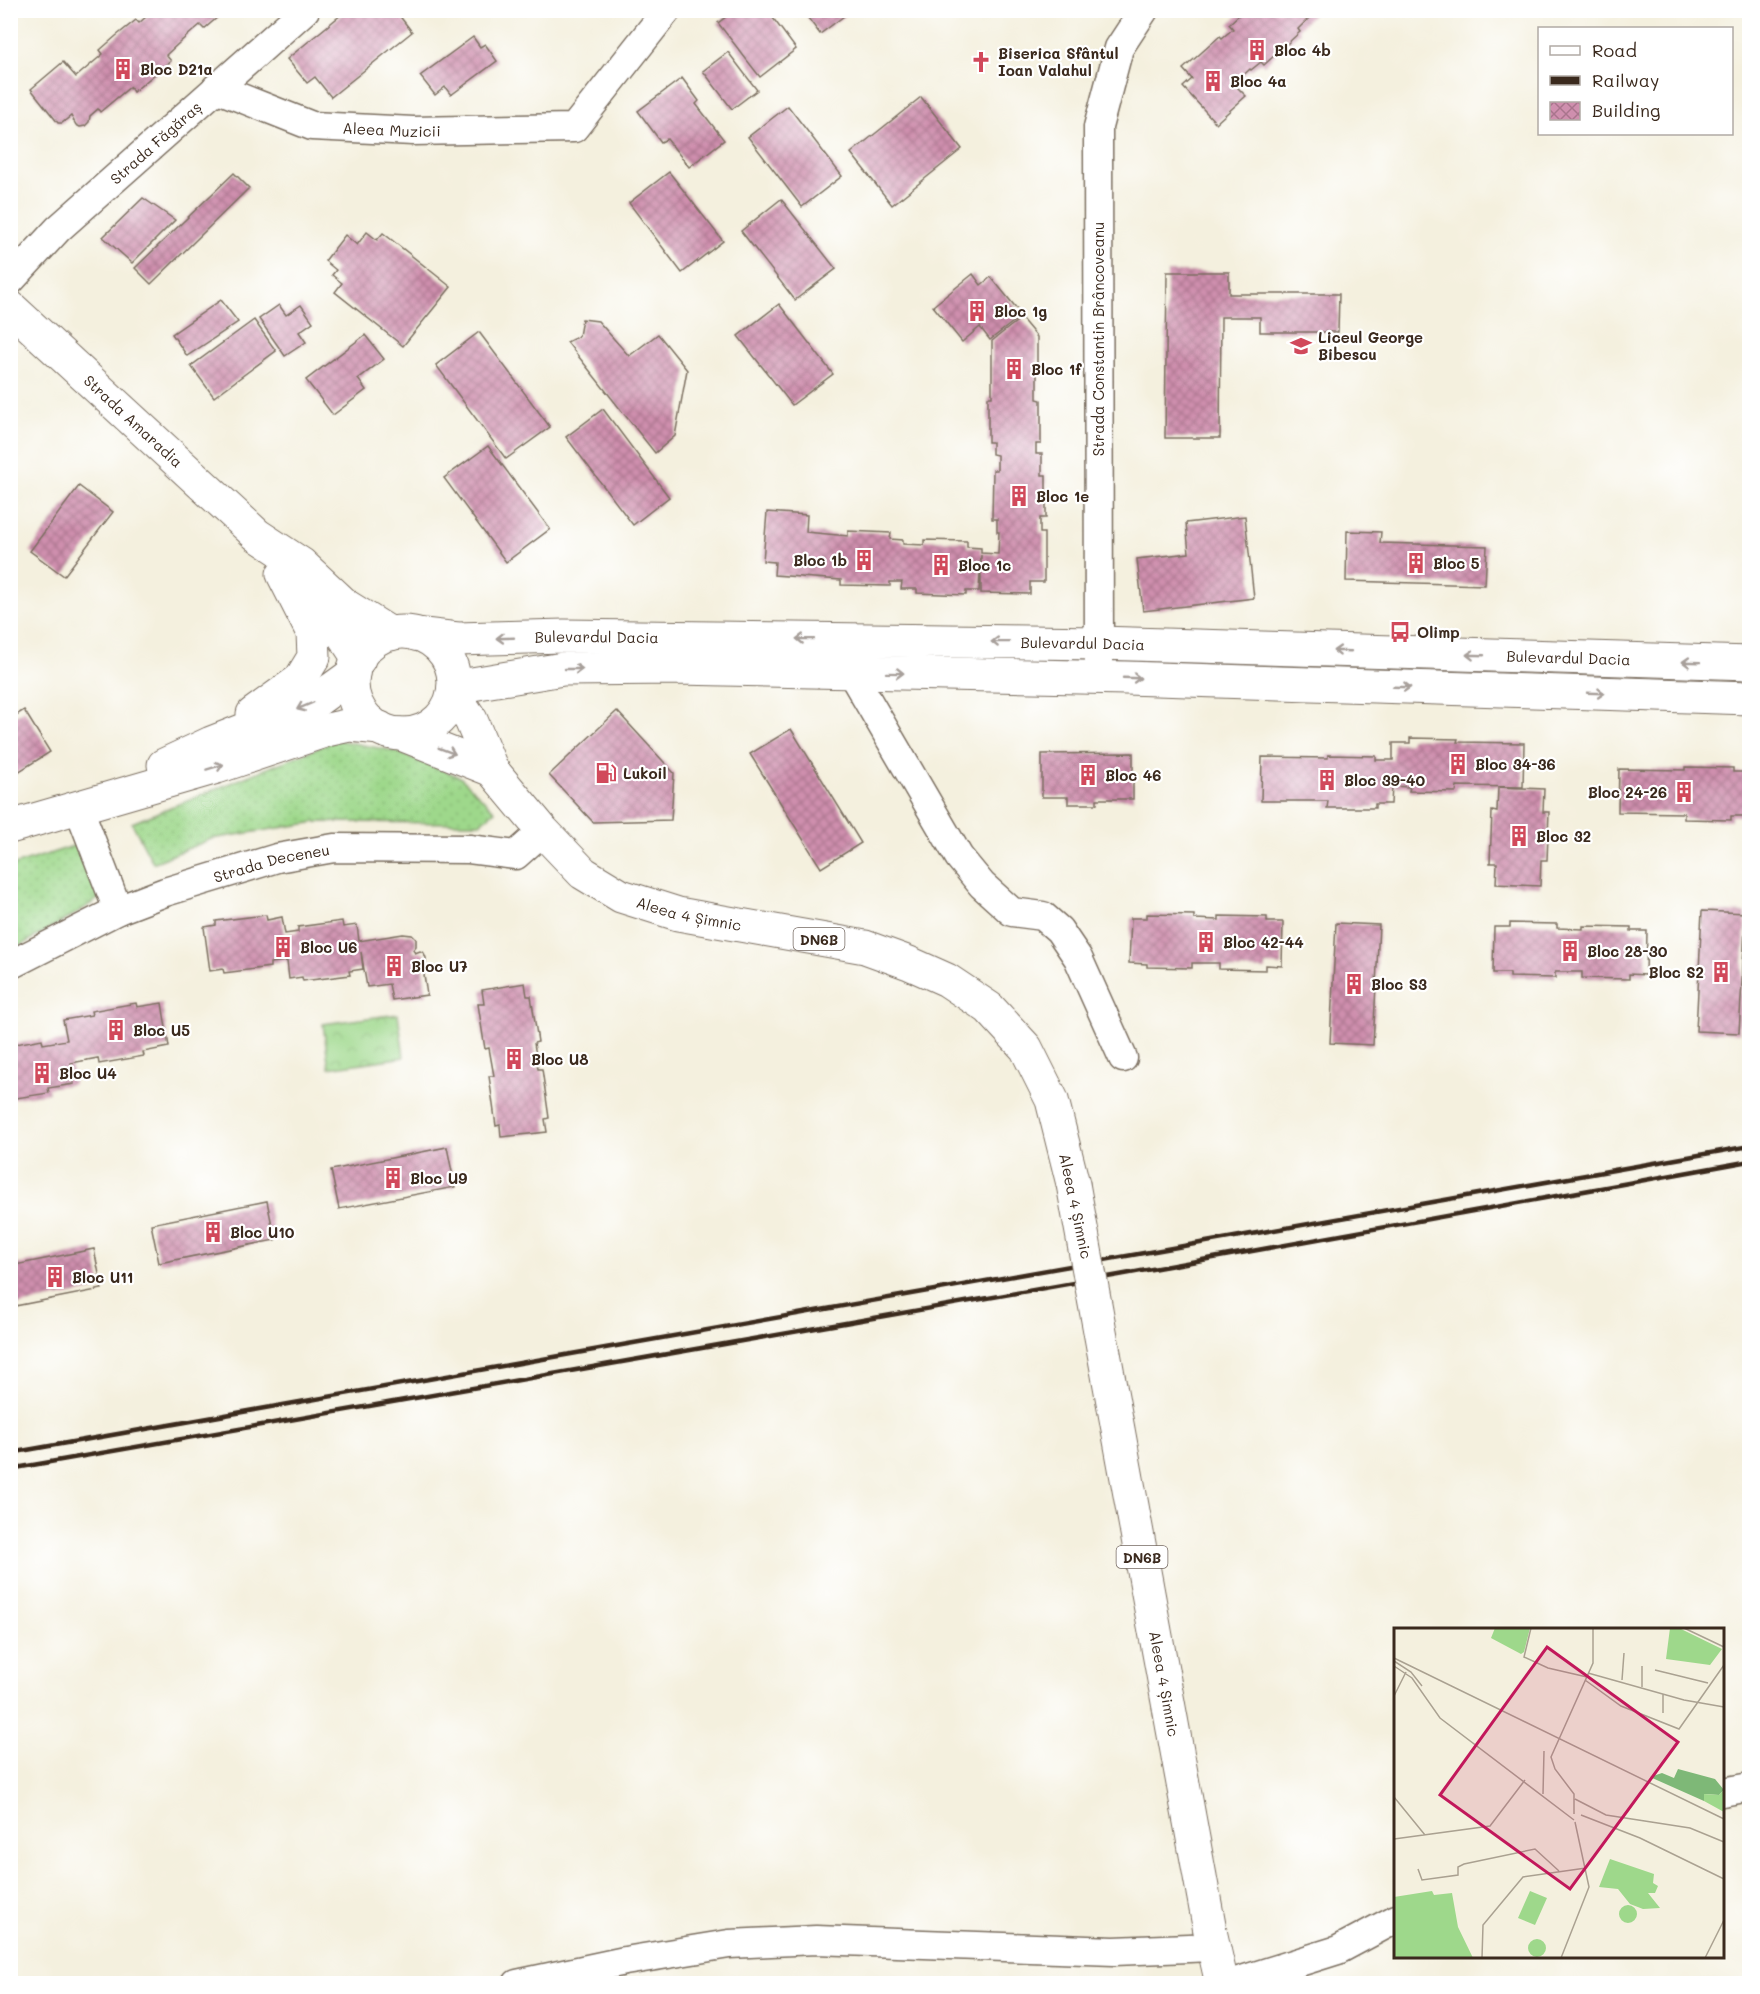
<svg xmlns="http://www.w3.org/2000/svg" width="1760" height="1994" font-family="Mali,sans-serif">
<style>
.grass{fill:url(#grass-dots);stroke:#6c8154;stroke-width:1.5}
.park{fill:url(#park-crowns);stroke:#6c8154;stroke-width:1.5}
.building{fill:url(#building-cross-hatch)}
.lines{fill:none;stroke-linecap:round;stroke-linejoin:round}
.street-casing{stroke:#7c6f61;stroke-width:31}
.secondary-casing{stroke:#7c6f61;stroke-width:35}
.primary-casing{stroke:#7c6f61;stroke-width:35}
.street{stroke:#fff;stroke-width:28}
.secondary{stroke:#fff;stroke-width:33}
.primary{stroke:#fff;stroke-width:33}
.rail{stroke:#3b2a1e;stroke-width:4.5}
.primary-bridge-casing{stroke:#7c6f61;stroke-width:35;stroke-linecap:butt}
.primary-bridge{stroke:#fff;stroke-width:33}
.oneway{stroke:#a79f9a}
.labels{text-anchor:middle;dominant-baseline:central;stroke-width:4.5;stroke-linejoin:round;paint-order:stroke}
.shield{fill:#fff;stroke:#766a62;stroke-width:1.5}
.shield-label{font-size:14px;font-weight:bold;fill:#3b2a1e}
.poi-label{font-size:15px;font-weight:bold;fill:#3b2a1e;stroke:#fff;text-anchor:start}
.street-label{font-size:15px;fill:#3b2a1e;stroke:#fff}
.inset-road{fill:none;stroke:#aaa191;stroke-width:1.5}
.view{fill:#c2185b;fill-opacity:0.15;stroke:#c2185b;stroke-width:3}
.inset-edge{fill:none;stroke:#3b2a1e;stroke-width:3}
</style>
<defs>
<pattern id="grass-dots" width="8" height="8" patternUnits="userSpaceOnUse" patternTransform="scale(1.5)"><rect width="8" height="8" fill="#9ed88b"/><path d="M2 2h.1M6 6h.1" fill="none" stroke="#89ba78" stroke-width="1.8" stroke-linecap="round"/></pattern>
<pattern id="park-crowns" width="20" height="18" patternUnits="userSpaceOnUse" patternTransform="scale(1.5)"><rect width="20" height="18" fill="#9ed88b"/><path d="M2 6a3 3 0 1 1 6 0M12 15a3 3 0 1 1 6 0" fill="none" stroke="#89ba78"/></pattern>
<pattern id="building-cross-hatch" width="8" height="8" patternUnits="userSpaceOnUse" patternTransform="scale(1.5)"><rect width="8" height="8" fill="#cf8fae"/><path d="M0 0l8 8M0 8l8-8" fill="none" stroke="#a9758d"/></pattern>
</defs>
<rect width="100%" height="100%" fill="#fff"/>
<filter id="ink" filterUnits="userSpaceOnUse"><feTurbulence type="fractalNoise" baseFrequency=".0167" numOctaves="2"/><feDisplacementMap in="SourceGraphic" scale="12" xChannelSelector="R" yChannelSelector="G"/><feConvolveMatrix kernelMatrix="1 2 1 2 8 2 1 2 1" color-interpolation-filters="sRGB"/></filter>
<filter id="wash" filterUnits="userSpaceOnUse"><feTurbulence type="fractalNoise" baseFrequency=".008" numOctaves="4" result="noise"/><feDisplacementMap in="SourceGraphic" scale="24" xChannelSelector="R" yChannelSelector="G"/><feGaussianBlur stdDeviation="1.35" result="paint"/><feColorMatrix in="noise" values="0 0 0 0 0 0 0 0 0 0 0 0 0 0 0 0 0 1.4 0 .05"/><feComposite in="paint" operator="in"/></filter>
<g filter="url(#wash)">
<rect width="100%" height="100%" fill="#f4f0de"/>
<g class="grass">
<polygon points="337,740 394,751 460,777 495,811 480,823 317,822 211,839 153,863 132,823"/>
<polygon points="83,843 101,897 77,913 11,951 11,866"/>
</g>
<polygon class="park" points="398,1014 404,1057 329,1068 323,1024"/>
<g id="blocks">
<g class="building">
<polygon points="154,10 226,10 204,29 200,25 179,43 166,55 171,61 133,92 130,87 100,112 98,109 90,116 89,122 85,126 80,127 76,125 71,116 62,123 58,123 31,89 63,62 76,77 103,54 100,50 116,36 136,20 139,23"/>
<polygon points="347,10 381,10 383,13 387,10 395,10 412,32 331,97 315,77 307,83 287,59"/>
<polygon points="735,10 767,10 796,49 760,77 718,23"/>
<polygon points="802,10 852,10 820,34"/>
<polygon points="1244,10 1317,10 1298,29 1300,32 1264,65 1261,62 1251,70 1250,69 1234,84 1246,96 1216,123 1183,87 1192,79 1183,69 1220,36 1222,38 1233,29 1229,24"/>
<polygon points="473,37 480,47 485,44 497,61 451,95 445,87 435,95 420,76"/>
<polygon points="728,52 757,90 732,109 703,71"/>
<polygon points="682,78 699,101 696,104 724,140 689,167 667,139 661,142 638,111"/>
<polygon points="921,97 962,149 892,205 851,153"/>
<polygon points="788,106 842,176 802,207 748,137"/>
<polygon points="669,172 723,241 682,273 629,203"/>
<polygon points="234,173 249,188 151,284 135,268"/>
<polygon points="143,198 175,220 132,263 103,237"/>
<polygon points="781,199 836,269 795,300 741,231"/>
<polygon points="367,232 377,240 383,233 451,287 403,346 335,292 342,283 332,275 336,270 325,261 345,235 357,245"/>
<polygon points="1167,272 1229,272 1229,294 1339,294 1338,332 1260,332 1260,317 1221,317 1220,438 1165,438"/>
<polygon points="973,274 981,285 991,277 1022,315 990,340 980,327 962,342 933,306"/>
<polygon points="221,300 238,322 187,356 172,334"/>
<polygon points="779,304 833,374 792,405 738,336"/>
<polygon points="279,305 286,315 301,305 313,322 299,332 306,342 285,356 259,319"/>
<polygon points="1021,318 1037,337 1037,399 1041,400 1041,444 1036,444 1036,454 1042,454 1042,475 1046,475 1046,518 1040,518 1040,533 1044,533 1044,582 1030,582 1030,594 981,593 981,555 979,591 966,591 966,595 917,593 917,589 901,589 902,582 890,582 890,586 841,585 841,580 774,575 775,562 763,561 767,512 807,515 806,532 848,536 848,531 891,533 890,539 903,540 903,544 924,545 924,540 967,541 967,547 981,548 981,553 998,554 999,532 997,532 997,519 992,519 993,470 997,470 997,455 992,454 992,442 988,442 988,397 992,397 992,341"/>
<polygon points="582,319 598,321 629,356 658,334 687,370 675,436 655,453 567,342 579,336"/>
<polygon points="254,320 276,351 214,397 191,366"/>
<polygon points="479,332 550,427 506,459 436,365"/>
<polygon points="365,335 384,359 358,379 366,390 333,415 306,380"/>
<polygon points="603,409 669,497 633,525 566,437"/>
<polygon points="488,446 550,529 506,562 444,478"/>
<polygon points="79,486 113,512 64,576 30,551"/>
<polygon points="1245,516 1254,598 1143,611 1137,559 1189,553 1186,523"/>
<polygon points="1347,531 1381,532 1380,543 1487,546 1485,585 1346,581"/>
<polygon points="24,710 50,752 10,777 10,719"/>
<polygon points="617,711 674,773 671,820 593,822 549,775"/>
<polygon points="791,729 861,843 821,868 750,754"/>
<polygon points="1410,738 1458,739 1457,742 1524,743 1523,787 1457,786 1456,792 1409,791 1410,787 1392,786 1391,804 1375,804 1375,808 1327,808 1328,801 1261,801 1262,757 1328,758 1328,755 1376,756 1376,760 1393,760 1393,743 1410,743"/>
<polygon points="1133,753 1133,799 1097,799 1097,804 1068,804 1068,797 1042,797 1042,754"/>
<polygon points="1685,767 1733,768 1733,772 1749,772 1748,816 1731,816 1731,820 1684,819 1684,813 1618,812 1619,769 1685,770"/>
<polygon points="1498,787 1544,789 1543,812 1549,812 1547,860 1541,860 1540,886 1496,884 1497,863 1490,863 1492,811 1497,812"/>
<polygon points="1702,911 1746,913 1739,1033 1696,1031"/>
<polygon points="1147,914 1194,915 1194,919 1219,920 1219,916 1267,917 1267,922 1283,922 1282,966 1266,965 1266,970 1219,969 1219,963 1192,963 1192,968 1147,967 1147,964 1129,963 1131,918 1147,918"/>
<polygon points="266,915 267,920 282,917 285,934 298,932 298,927 342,921 343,927 357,925 359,941 403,934 412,935 416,939 416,946 413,950 415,953 420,951 424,953 426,958 426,964 423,968 427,995 392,1000 389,984 367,987 361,952 363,969 349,971 350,975 303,981 302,977 289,979 287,961 270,963 270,967 224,973 223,969 210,971 204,927 216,925 216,921"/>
<polygon points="1336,923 1379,925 1373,1045 1330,1043"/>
<polygon points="1510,923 1557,924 1557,928 1583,929 1583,926 1631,927 1631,931 1647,931 1646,975 1629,974 1629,979 1582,978 1582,972 1555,972 1555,978 1510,977 1510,973 1493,973 1494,927 1510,927"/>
<polygon points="525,983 527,996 531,996 538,1042 534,1043 538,1069 542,1069 549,1118 545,1119 547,1132 501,1137 500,1125 496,1126 489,1076 494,1076 489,1048 485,1049 478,1004 484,1004 482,990"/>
<polygon points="136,1003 137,1007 162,1003 169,1047 143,1052 144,1056 99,1064 98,1058 71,1063 74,1084 48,1088 49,1093 10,1099 10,1045 42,1039 43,1044 67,1040 63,1020 92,1015 91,1011"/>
<polygon points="447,1147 455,1187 339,1209 331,1170"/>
<polygon points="267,1201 275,1240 159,1263 151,1224"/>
<polygon points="94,1249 102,1289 10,1307 10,1266"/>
</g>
</g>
</g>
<g filter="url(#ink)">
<use href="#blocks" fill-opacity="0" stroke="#7c6f61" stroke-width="1.5"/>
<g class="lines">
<defs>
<g id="street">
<path id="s1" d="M216 88 312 126 413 131 574 128 667 10"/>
<path id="s2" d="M10 281 58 229 305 10"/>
<polyline points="1099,666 1098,127 1119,48 1144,10"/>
<polyline points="851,672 959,857 982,885 1012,912 1043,916 1059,930 1078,958 1123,1058"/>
<polyline points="78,806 118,910"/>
<path id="s3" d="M10 965 118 910 165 892 277 858 334 848 469 849 516 855 543 831"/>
<polyline points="1722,1792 1750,1787"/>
<polyline points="517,1984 625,1961 729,1944 816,1940 1114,1951 1213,1947"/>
<polyline points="1229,1984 1338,1950 1396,1919"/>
</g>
<g id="secondary">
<path id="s4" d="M10 307 257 535 301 564 346 606 391 634"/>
<polyline points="307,596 332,618 359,659"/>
</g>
<g id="primary">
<circle cx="403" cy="683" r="51"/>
<path id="s5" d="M415 634 458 639 564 636 1100 643 1750 663"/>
<polyline points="454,687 563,669 678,668 1126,678 1750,698"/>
<path id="s6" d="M453 693 471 720 492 770 543 831 583 873 621 896 678 914 865 947 909 963 947 980 989 1008 1026 1048 1052 1100 1073 1184"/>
<polyline points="253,714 300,680 314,657 313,633 283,574"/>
<polyline points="401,734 492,770"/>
<polyline points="164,765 211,743 313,703 353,674"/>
<polyline points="10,827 217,767 327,730 350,725 380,728"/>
<polyline points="1210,1931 1222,1984"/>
</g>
</defs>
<use href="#street" class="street-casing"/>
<use href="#secondary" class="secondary-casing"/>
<use href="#primary" class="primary-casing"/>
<use href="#street" class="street"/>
<use href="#secondary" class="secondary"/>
<use href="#primary" class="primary"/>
<g class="rail">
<polyline points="10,1453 1750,1146"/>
<polyline points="10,1469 1119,1275 1750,1161"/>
</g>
<defs>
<g id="primary-bridge">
<path id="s7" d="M1073 1184 1210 1931"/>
</g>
</defs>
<use href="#primary-bridge" class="primary-bridge-casing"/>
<use href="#primary-bridge" class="primary-bridge"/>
</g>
<defs><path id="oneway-shaft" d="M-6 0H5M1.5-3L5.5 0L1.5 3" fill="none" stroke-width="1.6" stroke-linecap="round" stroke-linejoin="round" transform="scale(1.5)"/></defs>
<g class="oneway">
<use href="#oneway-shaft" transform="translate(505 638) rotate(178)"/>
<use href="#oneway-shaft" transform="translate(805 639) rotate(-179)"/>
<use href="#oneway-shaft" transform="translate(1000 642) rotate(-179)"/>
<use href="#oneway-shaft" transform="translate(1342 651) rotate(-178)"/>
<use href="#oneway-shaft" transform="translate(1475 655) rotate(-178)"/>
<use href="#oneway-shaft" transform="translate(1691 662) rotate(-178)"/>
<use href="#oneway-shaft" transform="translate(574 669)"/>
<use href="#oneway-shaft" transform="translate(895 673) rotate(1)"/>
<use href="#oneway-shaft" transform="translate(1132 678) rotate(2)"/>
<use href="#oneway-shaft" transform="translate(1402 687) rotate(2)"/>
<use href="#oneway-shaft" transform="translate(1596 693) rotate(2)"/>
<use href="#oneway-shaft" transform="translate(305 706) rotate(157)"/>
<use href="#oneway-shaft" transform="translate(447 751) rotate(21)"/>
<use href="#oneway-shaft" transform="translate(215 767) rotate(-17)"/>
</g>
</g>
<defs>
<symbol id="building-bare" viewBox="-9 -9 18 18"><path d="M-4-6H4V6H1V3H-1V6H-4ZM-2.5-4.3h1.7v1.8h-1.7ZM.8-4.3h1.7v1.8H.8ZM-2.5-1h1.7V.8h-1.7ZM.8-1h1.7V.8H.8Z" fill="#d1495b" stroke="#fff" stroke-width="2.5" paint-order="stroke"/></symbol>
<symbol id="church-bare" viewBox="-9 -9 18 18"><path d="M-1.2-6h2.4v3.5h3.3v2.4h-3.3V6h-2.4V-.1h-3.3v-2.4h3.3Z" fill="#d1495b" stroke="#fff" stroke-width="2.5" paint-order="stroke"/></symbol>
<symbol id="school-bare" viewBox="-9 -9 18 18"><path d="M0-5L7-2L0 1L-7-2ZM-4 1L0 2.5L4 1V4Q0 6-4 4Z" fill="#d1495b" stroke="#fff" stroke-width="2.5" paint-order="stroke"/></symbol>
<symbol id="bus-bare" viewBox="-9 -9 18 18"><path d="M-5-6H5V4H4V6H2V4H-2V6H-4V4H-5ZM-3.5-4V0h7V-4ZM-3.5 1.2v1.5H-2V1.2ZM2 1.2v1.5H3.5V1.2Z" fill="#d1495b" stroke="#fff" stroke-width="2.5" paint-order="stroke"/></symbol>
<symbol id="fuel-bare" viewBox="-9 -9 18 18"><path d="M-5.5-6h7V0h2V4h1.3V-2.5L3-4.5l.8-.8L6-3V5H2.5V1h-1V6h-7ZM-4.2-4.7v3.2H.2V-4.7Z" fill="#d1495b" stroke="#fff" stroke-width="2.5" paint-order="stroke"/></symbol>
</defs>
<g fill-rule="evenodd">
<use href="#building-bare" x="1242" y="35" width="30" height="30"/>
<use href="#church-bare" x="966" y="47" width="30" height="30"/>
<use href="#building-bare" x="108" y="54" width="30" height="30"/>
<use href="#building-bare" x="1198" y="66" width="30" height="30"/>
<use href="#building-bare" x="962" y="296" width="30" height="30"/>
<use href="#school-bare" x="1286" y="331" width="30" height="30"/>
<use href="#building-bare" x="999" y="354" width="30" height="30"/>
<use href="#building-bare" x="1004" y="481" width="30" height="30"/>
<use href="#building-bare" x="849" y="545" width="30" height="30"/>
<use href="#building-bare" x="1401" y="548" width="30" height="30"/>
<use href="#building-bare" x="926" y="550" width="30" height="30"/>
<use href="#bus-bare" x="1385" y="617" width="30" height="30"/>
<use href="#building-bare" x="1443" y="749" width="30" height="30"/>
<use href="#fuel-bare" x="591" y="758" width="30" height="30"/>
<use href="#building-bare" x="1073" y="760" width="30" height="30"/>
<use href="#building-bare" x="1312" y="765" width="30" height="30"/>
<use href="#building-bare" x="1669" y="777" width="30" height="30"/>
<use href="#building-bare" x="1504" y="821" width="30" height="30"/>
<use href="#building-bare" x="1191" y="927" width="30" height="30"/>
<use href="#building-bare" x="268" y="932" width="30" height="30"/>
<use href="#building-bare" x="1555" y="936" width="30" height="30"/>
<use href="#building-bare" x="379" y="951" width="30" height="30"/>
<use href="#building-bare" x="1706" y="957" width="30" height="30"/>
<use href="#building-bare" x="1339" y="969" width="30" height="30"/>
<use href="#building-bare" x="101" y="1015" width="30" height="30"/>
<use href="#building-bare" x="499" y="1044" width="30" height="30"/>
<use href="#building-bare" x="27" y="1058" width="30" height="30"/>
<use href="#building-bare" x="378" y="1163" width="30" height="30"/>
<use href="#building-bare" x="198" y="1217" width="30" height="30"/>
<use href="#building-bare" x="40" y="1262" width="30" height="30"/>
</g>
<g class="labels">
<g class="shield">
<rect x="793.5" y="928" width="51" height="22" rx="4.5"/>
<rect x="1116.5" y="1546" width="51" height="22" rx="4.5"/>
</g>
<g class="shield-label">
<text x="819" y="939">DN6B</text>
<text x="1142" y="1557">DN6B</text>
</g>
<g class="poi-label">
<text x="1274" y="50">Bloc 4b</text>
<text x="998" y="53">Biserica Sfântul<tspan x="998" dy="17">Ioan Valahul</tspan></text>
<text x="140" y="69">Bloc D21a</text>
<text x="1230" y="81">Bloc 4a</text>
<text x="994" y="311">Bloc 1g</text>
<text x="1318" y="337">Liceul George<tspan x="1318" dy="17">Bibescu</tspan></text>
<text x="1031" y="369">Bloc 1f</text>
<text x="1036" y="496">Bloc 1e</text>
<text x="847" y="560" text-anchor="end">Bloc 1b</text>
<text x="1433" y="563">Bloc 5</text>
<text x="958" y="565">Bloc 1c</text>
<text x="1417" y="632">Olimp</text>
<text x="1475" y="764">Bloc 34-36</text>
<text x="623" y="773">Lukoil</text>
<text x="1105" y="775">Bloc 46</text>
<text x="1344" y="780">Bloc 39-40</text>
<text x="1667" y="792" text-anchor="end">Bloc 24-26</text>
<text x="1536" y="836">Bloc 32</text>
<text x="1223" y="942">Bloc 42-44</text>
<text x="300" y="947">Bloc U6</text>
<text x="1587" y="951">Bloc 28-30</text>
<text x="411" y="966">Bloc U7</text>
<text x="1704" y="972" text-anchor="end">Bloc S2</text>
<text x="1371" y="984">Bloc S3</text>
<text x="133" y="1030">Bloc U5</text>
<text x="531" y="1059">Bloc U8</text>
<text x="59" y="1073">Bloc U4</text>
<text x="410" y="1178">Bloc U9</text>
<text x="230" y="1232">Bloc U10</text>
<text x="72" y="1277">Bloc U11</text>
</g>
<g class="street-label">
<text stroke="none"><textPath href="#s1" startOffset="183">Aleea Muzicii</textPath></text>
<text stroke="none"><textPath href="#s2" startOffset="201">Strada Făgăraș</textPath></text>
<text transform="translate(1098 339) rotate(-90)">Strada Constantin Brâncoveanu</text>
<text stroke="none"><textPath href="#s4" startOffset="168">Strada Amaradia</textPath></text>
<text stroke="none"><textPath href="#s5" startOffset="182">Bulevardul Dacia</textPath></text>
<text stroke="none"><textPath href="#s5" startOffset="668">Bulevardul Dacia</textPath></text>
<text stroke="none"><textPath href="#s5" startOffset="1154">Bulevardul Dacia</textPath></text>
<text stroke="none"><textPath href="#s3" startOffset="282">Strada Deceneu</textPath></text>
<text stroke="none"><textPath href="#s6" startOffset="339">Aleea 4 Șimnic</textPath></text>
<text transform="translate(1076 1206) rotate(78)">Aleea 4 Șimnic</text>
<text stroke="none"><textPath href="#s7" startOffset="508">Aleea 4 Șimnic</textPath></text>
</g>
</g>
<g transform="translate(1394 1628)">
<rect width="330" height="330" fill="#f4f0de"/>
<path d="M284 141 321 151 330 162 325 167 310 166V173L256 149 268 145 280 150Z" fill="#7eb877"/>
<path d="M101 0H136L130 24 127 26 97 10ZM38 263 40 267 58 265 64 299 79 330H0V269Z" fill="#9ed88b"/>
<path d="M216 231 260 246 259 255 264 258 261 265H254L266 280 249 281 236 276 224 261 205 259Z" fill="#9ed88b"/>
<path d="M276 0H285L328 21 316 37 272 31ZM330 162V184L310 173V166L325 167Z" fill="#9ed88b"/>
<path d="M136 263 153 270 141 297 124 290ZM225 286a9 9 0 1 1 18 0a9 9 0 1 1-18 0ZM134 320a9 9 0 1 1 18 0a9 9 0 1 1-18 0Z" fill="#9ed88b"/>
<path class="inset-road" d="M137 0 130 29 154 40 193 49M290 0 330 19M0 30 330 191M0 33 17 44 28 58M0 38 18 50 46 90 180 192M261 42 314 55M194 45 290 72 330 79M191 52 227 78 285 101 330 37M228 52 230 25M248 59V38M0 68 12 44M269 85V66M149 166 150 123M0 169 31 207M181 171 212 187 296 200 330 214M180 186V166L161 141 157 129 199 35V0M187 187 246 210 330 251M0 211 96 198 131 152M24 241 28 252 64 247V239L70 236 141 221 165 243M88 330 89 297 129 249 192 240M167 330 195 259 181 194M311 330 330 292"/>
<path class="view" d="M153 19 284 114 176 261 46 167Z"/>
<rect width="330" height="330" class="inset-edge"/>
</g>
<rect width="1760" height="1994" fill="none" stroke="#fff" stroke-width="36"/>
<rect x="1538" y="27" width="195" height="108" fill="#ffffff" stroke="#b1aaa5" stroke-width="1.5"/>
<rect x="1550" y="46" width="30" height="9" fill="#ffffff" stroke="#b1aaa5" stroke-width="1.5"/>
<text x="1592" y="57" font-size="18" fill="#3b2a1e">Road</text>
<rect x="1550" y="76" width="30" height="9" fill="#3b2a1e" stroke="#b1aaa5" stroke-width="1.5"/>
<text x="1592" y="87" font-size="18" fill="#3b2a1e">Railway</text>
<rect x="1550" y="102" width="30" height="18" fill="url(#building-cross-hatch)" stroke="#b1aaa5" stroke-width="1.5"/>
<text x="1592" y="117" font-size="18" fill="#3b2a1e">Building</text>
</svg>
